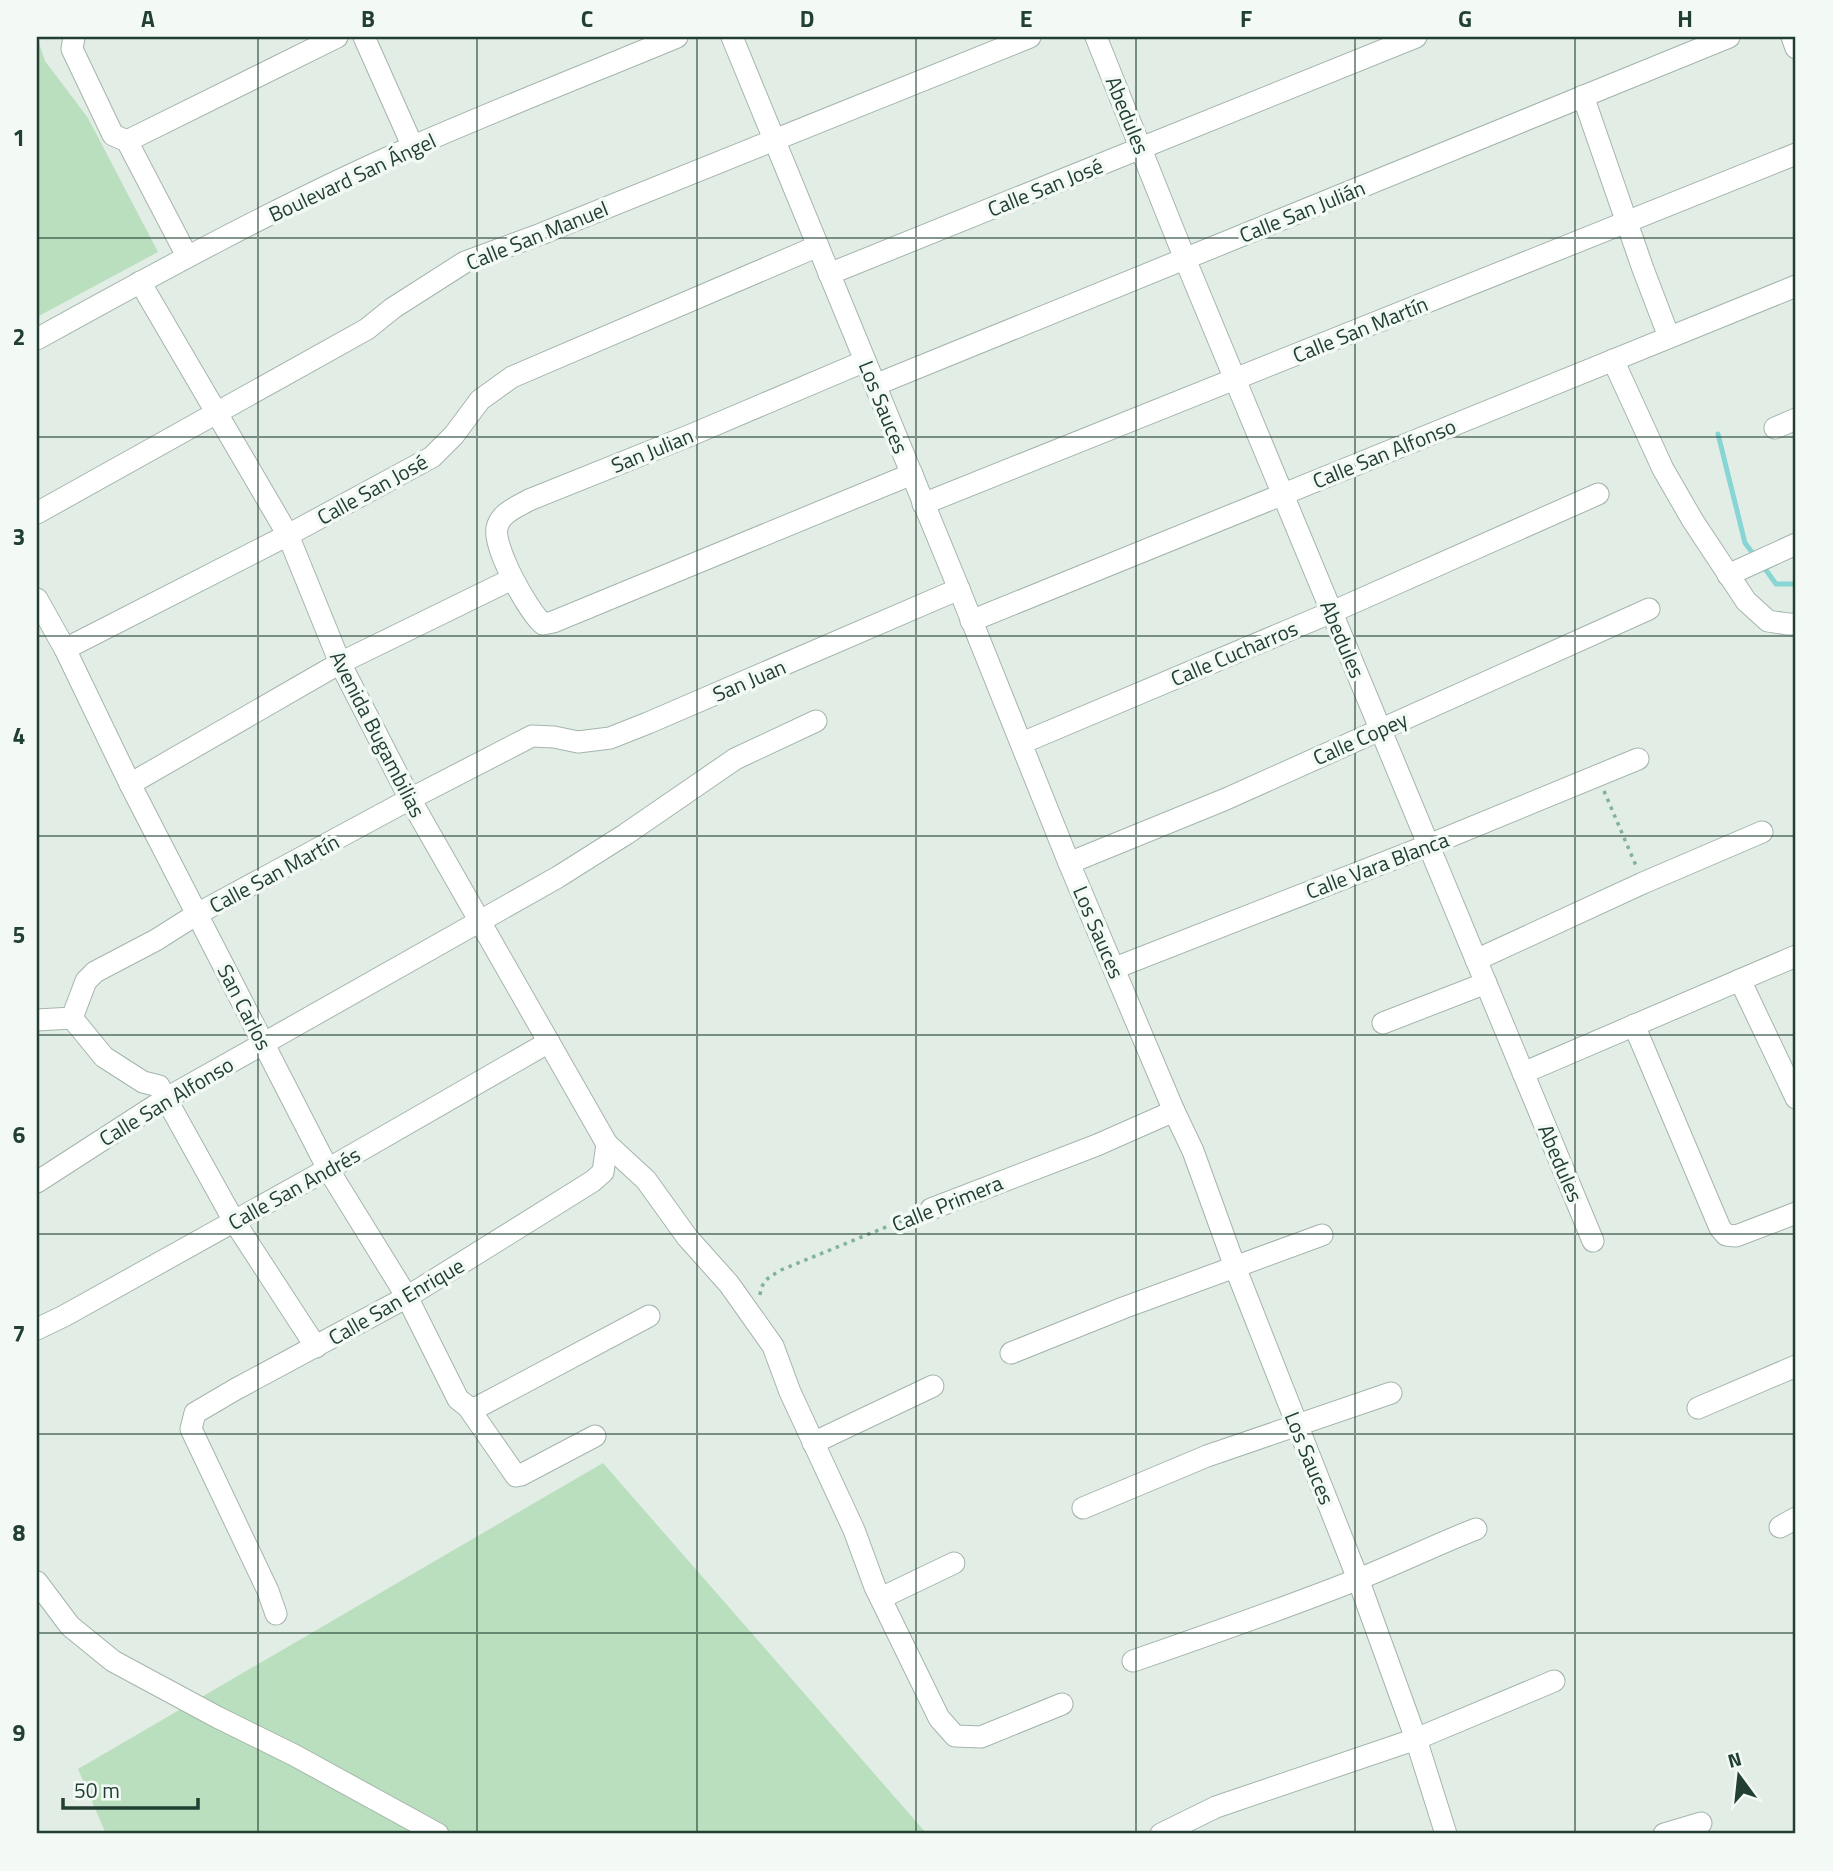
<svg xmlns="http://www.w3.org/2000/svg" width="1833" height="1871" font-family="'Titillium Web',sans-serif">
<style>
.green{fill:#badfbe}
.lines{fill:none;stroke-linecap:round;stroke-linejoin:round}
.stream{stroke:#87d5d4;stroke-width:5}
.minor-casing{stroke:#a4b5ac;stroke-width:23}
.path{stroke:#81b29a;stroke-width:3.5;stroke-dasharray:3.5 5;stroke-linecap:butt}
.minor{stroke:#fff;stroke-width:21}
.grid{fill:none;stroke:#213f32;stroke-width:2;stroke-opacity:0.55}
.labels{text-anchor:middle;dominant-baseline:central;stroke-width:7;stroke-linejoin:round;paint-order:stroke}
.street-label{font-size:21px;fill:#213f32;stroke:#f3f9f5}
.neatline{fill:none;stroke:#213f32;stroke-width:2.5}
.grid-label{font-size:23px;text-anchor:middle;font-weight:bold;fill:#213f32}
</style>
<rect width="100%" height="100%" fill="#e2ede6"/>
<g class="green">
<polygon points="37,37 45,61 88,118 158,252 37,317"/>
<polygon points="603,1463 927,1834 106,1834 78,1769"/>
</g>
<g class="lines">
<g class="stream">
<polyline points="1718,434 1745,543 1755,556"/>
<polyline points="1763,566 1776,584 1796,584"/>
</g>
<defs>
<g id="minor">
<polyline points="74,37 72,49 113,135 127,141 187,256"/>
<polyline points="364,37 413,147"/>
<polyline points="732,37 959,589 1069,863 1174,1111 1193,1151 1235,1267 1358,1579 1416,1739 1446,1834"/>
<polyline points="1096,37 1185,259 1593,1241"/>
<polyline points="1792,37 1796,48"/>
<polyline points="1583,96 1643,269 1669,337"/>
<polyline points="127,141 337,37"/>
<polyline points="829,274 1416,37"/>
<polyline points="140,282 288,535 340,663 410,799 607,1144 603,1172 593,1181 407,1297 236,1389 195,1413 191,1429 268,1591 276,1614"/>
<path d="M37 339C160 271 284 203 414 146 501 108 590 73 677 37"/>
<polyline points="1613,360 1663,469 1693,521 1746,601 1768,621 1788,624 1796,624"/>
<path d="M865 361 691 435 529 500C517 507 500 513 497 528 493 548 528 611 543 624L553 622 912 474"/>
<polyline points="875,385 1729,37"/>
<polyline points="1775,428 1796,419"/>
<polyline points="923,504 1796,154"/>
<polyline points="37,513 367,329 393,308 465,262 541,234 1030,37"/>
<polyline points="1728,575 1796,544"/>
<polyline points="37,599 65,649 130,784 328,1169 407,1297 458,1399 468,1407 516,1476 521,1475 595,1436"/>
<polyline points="971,621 1796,286"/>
<polyline points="65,649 288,535 432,457 454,435 480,400 512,377 818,246"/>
<polyline points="1022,743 1332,612 1598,494"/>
<polyline points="130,784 340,663 512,579"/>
<polyline points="1069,863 1226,799 1649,609"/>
<polyline points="1476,960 1643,883 1762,832"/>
<polyline points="1115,968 1429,845 1638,759"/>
<polyline points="1740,980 1796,1098"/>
<polyline points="72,1018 104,1057 143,1082 159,1086 234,1221 316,1347"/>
<polyline points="37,1020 72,1018 86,981 95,972 156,940 197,914 410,799 532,736 554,737 578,742 610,738 648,723 959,589"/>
<polyline points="1383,1023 1486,983"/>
<polyline points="1634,1025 1720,1228 1726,1235 1736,1236 1796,1213"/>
<polyline points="1523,1073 1796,956"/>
<polyline points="607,1144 646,1180 687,1237 729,1284 773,1346 790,1392 854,1530 875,1587 939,1718 955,1736 981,1737 1062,1704"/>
<polyline points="37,1182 167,1098 558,877 626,834 735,759 816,721"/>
<polyline points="931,1209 1097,1145 1174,1111"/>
<polyline points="37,1329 64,1316 328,1169 549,1042"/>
<polyline points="1011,1353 1123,1308 1322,1235"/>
<polyline points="468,1407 476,1408 649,1316"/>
<polyline points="1698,1408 1796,1366"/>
<polyline points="813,1443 933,1386"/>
<polyline points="1083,1508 1207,1456 1391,1393"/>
<polyline points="1780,1527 1796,1518"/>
<polyline points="37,1582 70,1626 113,1661 217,1717 294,1755 438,1834"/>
<polyline points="881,1598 954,1563"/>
<path d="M1133 1661C1208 1635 1283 1609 1356 1580 1397 1564 1435 1545 1476 1529"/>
<polyline points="1161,1834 1216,1807 1416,1739 1554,1681"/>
<polyline points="1664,1834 1701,1823"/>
</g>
</defs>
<use href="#minor" class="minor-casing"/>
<g class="path">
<polyline points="1604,791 1637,868"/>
<path d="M760 1295C762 1280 768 1278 781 1270L913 1216"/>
</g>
<use href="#minor" class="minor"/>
</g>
<path class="grid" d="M258 37V1834M477 37V1834M697 37V1834M916 37V1834M1136 37V1834M1355 37V1834M1575 37V1834M37 238H1796M37 437H1796M37 636H1796M37 836H1796M37 1035H1796M37 1234H1796M37 1434H1796M37 1633H1796"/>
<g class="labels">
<g class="street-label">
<text transform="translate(1128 115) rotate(68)">Abedules</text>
<text transform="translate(352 177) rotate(-25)">Boulevard San Ángel</text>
<text transform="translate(1045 187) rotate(-22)">Calle San José</text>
<text transform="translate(1302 211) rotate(-22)">Calle San Julián</text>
<text transform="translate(537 235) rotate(-22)">Calle San Manuel</text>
<text transform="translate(1360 329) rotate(-22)">Calle San Martín</text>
<text transform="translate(884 407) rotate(68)">Los Sauces</text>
<text transform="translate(652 450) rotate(-22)">San Julian</text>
<text transform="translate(1384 453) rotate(-22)">Calle San Alfonso</text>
<text transform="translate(372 489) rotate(-29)">Calle San José</text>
<text transform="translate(1343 639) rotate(67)">Abedules</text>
<text transform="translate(1234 653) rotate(-23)">Calle Cucharros</text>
<text transform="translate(749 680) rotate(-23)">San Juan</text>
<text transform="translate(378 734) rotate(63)">Avenida Bugambilias</text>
<text transform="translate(1360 738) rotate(-24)">Calle Copey</text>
<text transform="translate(1377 865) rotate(-21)">Calle Vara Blanca</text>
<text transform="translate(274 873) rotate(-28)">Calle San Martín</text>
<text transform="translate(1099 932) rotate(67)">Los Sauces</text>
<text transform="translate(245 1007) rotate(63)">San Carlos</text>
<text transform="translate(166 1101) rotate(-31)">Calle San Alfonso</text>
<text transform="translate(1561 1163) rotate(67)">Abedules</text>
<text transform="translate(294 1188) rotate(-29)">Calle San Andrés</text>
<text transform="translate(947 1203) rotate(-22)">Calle Primera</text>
<text transform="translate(396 1301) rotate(-30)">Calle San Enrique</text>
<text transform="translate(1310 1458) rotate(68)">Los Sauces</text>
</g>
</g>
<rect width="1833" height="1871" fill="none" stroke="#f3f9f5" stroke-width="77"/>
<g transform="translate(1739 1776) rotate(345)" stroke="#f3f9f5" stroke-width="5" paint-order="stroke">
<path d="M0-5L12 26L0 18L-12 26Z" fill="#213f32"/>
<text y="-10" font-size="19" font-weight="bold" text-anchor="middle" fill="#213f32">N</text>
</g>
<path d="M63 1798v10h135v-10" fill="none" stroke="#213f32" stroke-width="3.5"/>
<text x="74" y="1798" font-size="21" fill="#213f32" stroke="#f3f9f5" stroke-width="5" paint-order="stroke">50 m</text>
<rect x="38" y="38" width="1756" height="1794" class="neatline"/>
<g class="grid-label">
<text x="148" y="27">A</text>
<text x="368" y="27">B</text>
<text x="587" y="27">C</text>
<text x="807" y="27">D</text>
<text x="1026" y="27">E</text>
<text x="1246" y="27">F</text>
<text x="1465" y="27">G</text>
<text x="1685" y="27">H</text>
<text x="19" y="146">1</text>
<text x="19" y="345">2</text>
<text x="19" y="545">3</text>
<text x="19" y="744">4</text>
<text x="19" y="943">5</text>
<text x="19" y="1143">6</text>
<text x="19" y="1342">7</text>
<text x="19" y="1541">8</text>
<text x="19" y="1741">9</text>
</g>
</svg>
